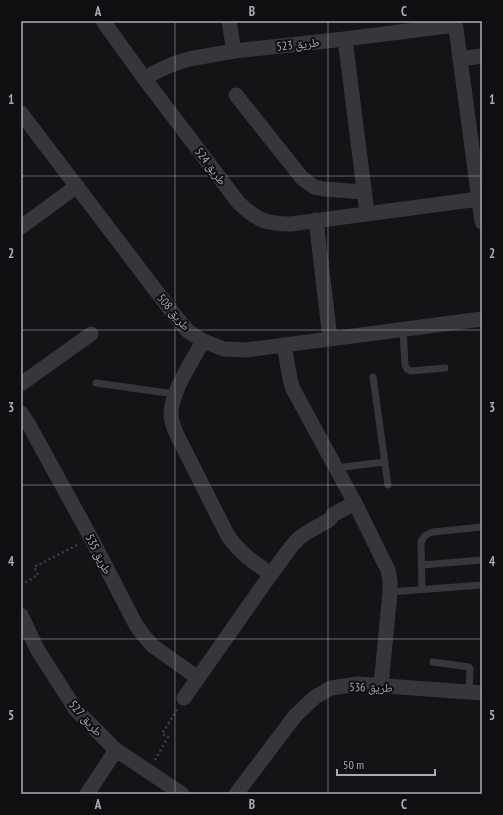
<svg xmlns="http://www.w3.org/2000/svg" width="503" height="815" font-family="'PT Sans Narrow','Noto Naskh Arabic',sans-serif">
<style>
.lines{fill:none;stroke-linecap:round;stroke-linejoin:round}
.path{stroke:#3b3e42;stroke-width:2.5;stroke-dasharray:2 3;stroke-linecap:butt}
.lane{stroke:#35373b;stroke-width:7}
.street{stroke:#35373b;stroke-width:15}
.grid{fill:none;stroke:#a6adb6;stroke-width:1;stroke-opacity:0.55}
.labels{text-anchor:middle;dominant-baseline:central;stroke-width:4;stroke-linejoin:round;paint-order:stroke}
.street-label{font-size:12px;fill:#a6adb6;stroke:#0f0f11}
.neatline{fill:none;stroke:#a6adb6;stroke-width:1.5}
.grid-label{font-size:13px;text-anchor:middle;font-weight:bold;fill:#a6adb6}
</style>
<rect width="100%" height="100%" fill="#141416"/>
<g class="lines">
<g class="path">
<polyline points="21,585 38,575 34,567 79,544"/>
<polyline points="155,760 168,737 162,734 178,708"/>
</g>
<g class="lane">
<polyline points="403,329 405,365 407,369 411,371 445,368"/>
<polyline points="373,377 388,485"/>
<polyline points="96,383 175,394"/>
<polyline points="336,468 385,462"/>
<polyline points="422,565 482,560"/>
<path d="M422 589 421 542C424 536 426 534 433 532L482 527"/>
<polyline points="390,592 482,585"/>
<polyline points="433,662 469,667 470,669 469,692"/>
</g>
<g class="street">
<path d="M103 21 144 78 238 202C256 220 266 224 291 224L479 199"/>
<polyline points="229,21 234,51"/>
<polyline points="455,21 482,222"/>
<polyline points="345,39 367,213"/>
<polyline points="460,59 482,56"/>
<polyline points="144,78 164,68 176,63 189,59 234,51 345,39 455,25"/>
<polyline points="236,95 302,178 314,187 324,189 364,192"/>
<polyline points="21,113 176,317 188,331 203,341 224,349 246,350 482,319"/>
<polyline points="316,220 330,338"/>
<polyline points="21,227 77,186"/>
<path d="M203 341C192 362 172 390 171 413 171 421 174 429 178 437L228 536C241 554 253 562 271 574"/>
<polyline points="284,345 290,379 293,389 355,503 383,560 388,570 390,581 390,592 381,686"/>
<polyline points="21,384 91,334"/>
<polyline points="21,413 29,425 91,538 136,625 144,636 153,646 198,678"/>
<polyline points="21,615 37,649 76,710 116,750 182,794"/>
<polyline points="184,698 271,574 291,547 298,539 306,533 329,520 334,514 355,503"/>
<polyline points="87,794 116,750"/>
<polyline points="236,794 295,716 315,697 331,688 358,684 482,693"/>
</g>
</g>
<path class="grid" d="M175 21V794M328 21V794M21 176H482M21 330H482M21 485H482M21 639H482"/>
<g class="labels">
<g class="street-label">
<text transform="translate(298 44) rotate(-6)">طريق 523</text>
<text transform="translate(211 166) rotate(53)">طريق 524</text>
<text transform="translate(174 312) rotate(50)">طريق 508</text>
<text transform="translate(99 554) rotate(63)">طريق 535</text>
<text transform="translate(371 687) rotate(1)">طريق 536</text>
<text transform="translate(86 718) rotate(48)">طريق 527</text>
</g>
</g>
<rect width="503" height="815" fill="none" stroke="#0f0f11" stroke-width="44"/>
<path d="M337 769v6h98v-6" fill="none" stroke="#a6adb6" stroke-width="2"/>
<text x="343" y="769" font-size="12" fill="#a6adb6" stroke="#0f0f11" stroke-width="3" paint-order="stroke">50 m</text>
<rect x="22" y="22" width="459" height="771" class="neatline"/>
<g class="grid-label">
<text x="98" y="16">A</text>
<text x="252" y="16">B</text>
<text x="404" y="16">C</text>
<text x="11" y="104">1</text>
<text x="492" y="104">1</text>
<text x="11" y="258">2</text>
<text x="492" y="258">2</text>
<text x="11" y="412">3</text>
<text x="492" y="412">3</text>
<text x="11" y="566">4</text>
<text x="492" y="566">4</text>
<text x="11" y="720">5</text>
<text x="492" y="720">5</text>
<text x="98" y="809">A</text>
<text x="252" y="809">B</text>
<text x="404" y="809">C</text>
</g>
</svg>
